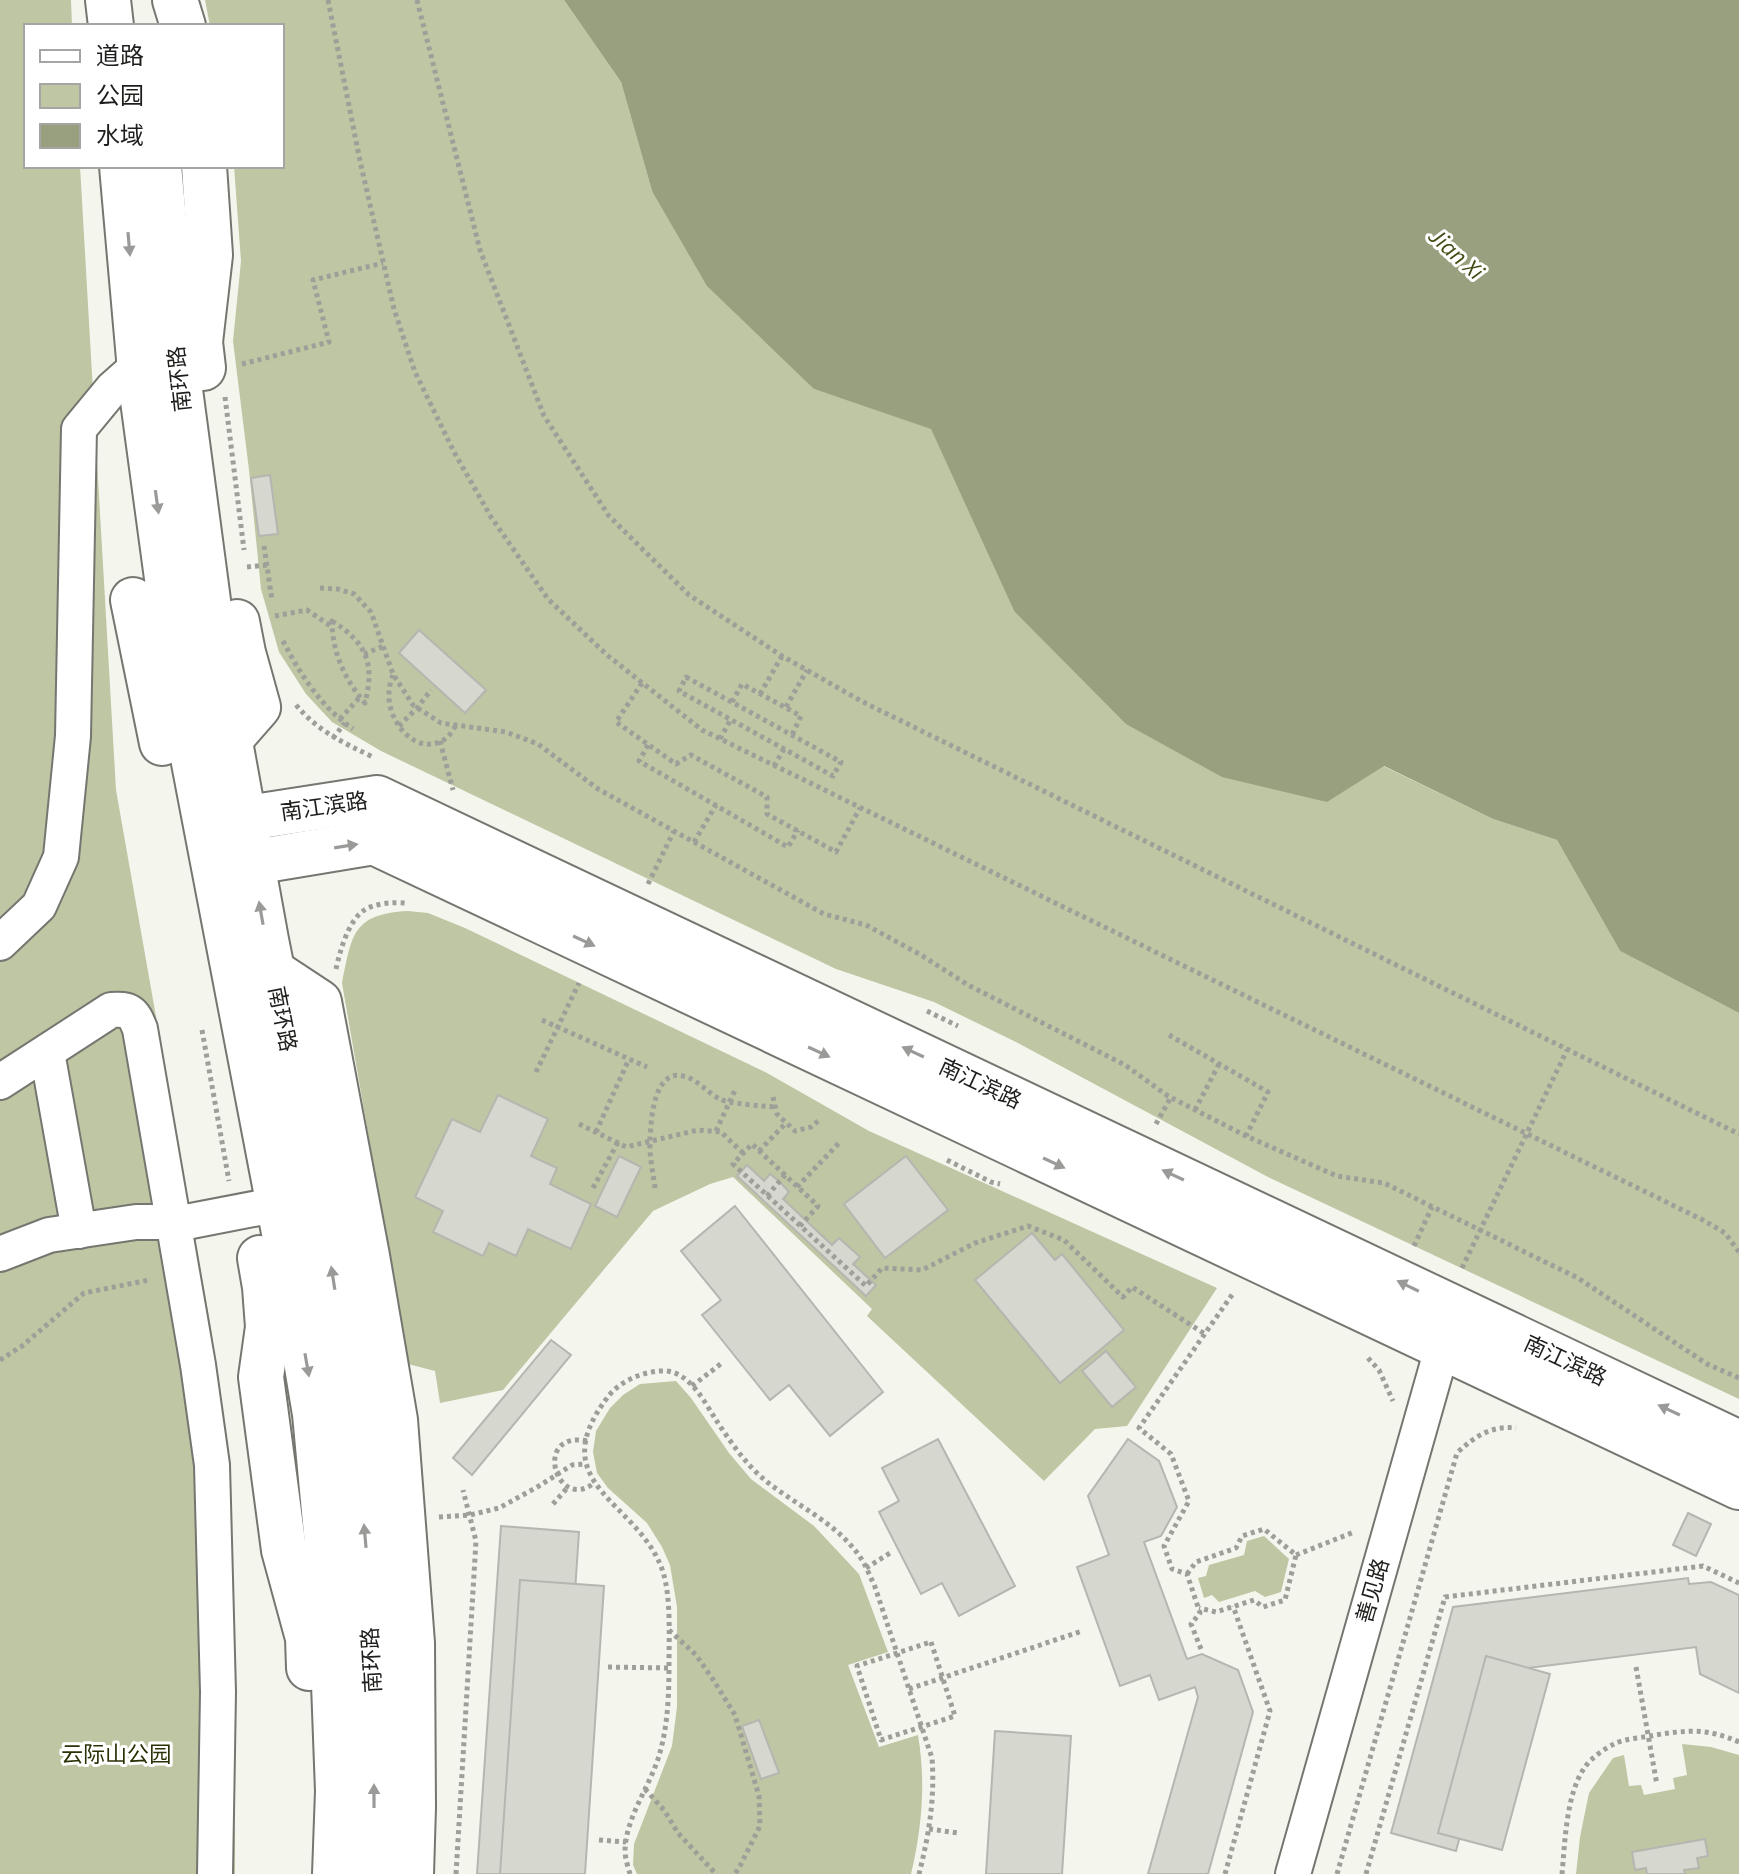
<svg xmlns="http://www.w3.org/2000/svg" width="1739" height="1874" font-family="'Source Sans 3','Noto Sans SC',sans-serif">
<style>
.green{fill:#bec6a4}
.water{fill:#99a07f}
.building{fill:#d6d8d0;stroke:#b5b6af;stroke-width:2}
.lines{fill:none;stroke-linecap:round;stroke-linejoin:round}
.street-casing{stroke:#74766f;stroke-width:38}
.secondary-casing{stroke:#74766f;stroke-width:48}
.path{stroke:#9e9f99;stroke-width:5;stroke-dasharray:4 4;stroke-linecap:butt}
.street{stroke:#fff;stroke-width:34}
.secondary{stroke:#fff;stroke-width:44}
.oneway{fill:#9a9a99}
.labels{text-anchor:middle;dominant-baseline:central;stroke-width:6;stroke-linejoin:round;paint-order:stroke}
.street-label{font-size:22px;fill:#1e1f1c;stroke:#fff}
.park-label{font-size:22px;fill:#2b3107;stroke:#fff}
.water-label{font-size:24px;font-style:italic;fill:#444c16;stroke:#fff}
</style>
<rect width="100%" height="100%" fill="#f4f6ee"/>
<g class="green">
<polygon points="0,0 71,0 72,26 26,26 26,166 80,166 116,790 212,1334 235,1834 235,1874 0,1874"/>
<polygon points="205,0 564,0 621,82 652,191 814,389 931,428 1014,611 1326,802 1383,766 1493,819 1557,840 1620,951 1739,1013 1739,1399 1268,1177 1016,1042 934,1002 836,969 381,751 332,722 306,694 279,652 261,589 249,470 233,341 241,261 234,166 282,166 282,26 210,26"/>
<path d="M408 911 428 913 465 928 767 1073 869 1131 1217 1288 1127 1426 1095 1429 1044 1481 867 1316 872 1309 733 1177 710 1184 653 1211 503 1390 440 1403 435 1371 408 1364 342 983C352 935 352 914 408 911Z"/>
<path d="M676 1381 691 1398 729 1453 751 1479 814 1526 859 1574 888 1652 848 1665 879 1747 918 1735C926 1782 922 1828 911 1874H637L633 1865 634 1844 672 1746 677 1707V1607L670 1565 662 1547 647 1523 608 1488 597 1473 593 1452 596 1431 610 1408 623 1395 640 1384Z"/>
<polygon points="1264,1536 1289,1559 1281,1592 1265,1597 1255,1591 1219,1602 1212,1595 1204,1598 1198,1578 1206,1576 1209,1565 1244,1555 1247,1541"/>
<polygon points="1682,1744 1711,1747 1739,1755 1739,1874 1576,1874 1580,1837 1589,1793 1613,1758 1624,1755 1629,1786 1641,1785 1644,1795 1675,1789 1673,1778 1687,1775"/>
</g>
<polygon class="water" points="564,0 1739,0 1739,1013 1620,951 1557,840 1493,819 1384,766 1327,802 1222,777 1126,724 1014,611 931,429 814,389 707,286 652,191 621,82"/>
<g class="building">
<polygon points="270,475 278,534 259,536 251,478"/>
<polygon points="419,630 486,690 465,713 399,653"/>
<polygon points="498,1095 548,1119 531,1156 557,1168 550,1184 591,1204 571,1249 528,1229 516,1256 489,1243 483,1256 433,1232 443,1211 415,1197 452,1119 480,1132"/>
<polygon points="619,1156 641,1167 617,1217 595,1206"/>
<polygon points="906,1156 948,1210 885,1258 844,1204"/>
<polygon points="747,1165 764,1181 770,1174 780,1182 789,1192 783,1199 832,1245 839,1238 860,1257 853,1264 876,1285 866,1296 737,1176"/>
<polygon points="735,1206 883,1392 830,1436 789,1385 770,1400 702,1315 721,1300 681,1251"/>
<polygon points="1032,1233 1055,1260 1062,1254 1124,1330 1060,1383 975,1280"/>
<polygon points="551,1340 571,1355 472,1475 453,1458"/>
<polygon points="1106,1351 1136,1387 1112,1407 1082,1371"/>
<polygon points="938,1439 1015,1586 959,1616 942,1583 921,1594 879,1512 899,1501 882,1468"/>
<polygon points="1128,1439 1159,1461 1177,1507 1161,1536 1144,1542 1187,1659 1202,1654 1238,1670 1253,1712 1208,1874 1148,1874 1198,1697 1195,1687 1159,1700 1150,1675 1120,1686 1077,1567 1109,1555 1088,1496"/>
<polygon points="1688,1513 1711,1524 1696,1556 1673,1545"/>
<polygon points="501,1526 579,1532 556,1874 477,1874"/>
<polygon points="1688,1578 1689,1584 1711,1582 1739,1595 1739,1693 1700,1674 1696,1647 1504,1671 1456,1851 1391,1833 1453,1607"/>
<polygon points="520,1580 604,1586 585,1874 500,1874"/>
<polygon points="1486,1656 1550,1674 1502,1850 1438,1833"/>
<polygon points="759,1720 779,1773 761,1779 742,1726"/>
<polygon points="995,1731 1071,1736 1062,1874 986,1874"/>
<polygon points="1705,1839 1708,1856 1697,1858 1699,1868 1684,1870 1685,1874 1647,1874 1646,1868 1635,1870 1632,1852"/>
</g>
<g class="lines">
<defs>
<g id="street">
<polyline points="0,943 39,906 61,857 73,736 79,429 112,389 139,365"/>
<polyline points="47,1052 79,1231"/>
<path d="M0 1082 111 1010C130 1009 133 1011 140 1029L198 1365 212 1465 218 1692 215 1874"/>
<polyline points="0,1254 49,1235 136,1222 186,1222 279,1204"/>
<polyline points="1293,1874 1449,1324"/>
</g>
<g id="secondary">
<polyline points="108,0 111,26"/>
<polyline points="175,0 183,26"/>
<polyline points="122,166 142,393 187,726 287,1248 315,1414 330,1576 338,1791 335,1874"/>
<polyline points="159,166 180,390 218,676 266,940 327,1245 347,1374 366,1537 375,1727 374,1874"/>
<polyline points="203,368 200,342 210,255 204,166"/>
<polyline points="133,600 162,743"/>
<polyline points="230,739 258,707 243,653 237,622"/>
<polyline points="216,823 377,798 1739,1443"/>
<polyline points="224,867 374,842 1739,1487"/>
<polyline points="272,971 319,1002 367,1256 395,1420 412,1643 413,1807 411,1874"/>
<polyline points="260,1258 265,1287 268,1327 261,1377 284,1550 308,1638 309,1668"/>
</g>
</defs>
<use href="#street" class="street-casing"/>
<use href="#secondary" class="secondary-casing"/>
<g class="path">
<polyline points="328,0 360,161 394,309 415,372 454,452 491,517 548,599 607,655 702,730 1703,1220 1725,1233 1739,1252"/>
<polyline points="417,0 480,250 544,416 609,516 689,595 782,656 863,702 1739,1134"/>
<polyline points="242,364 329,342 313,280 383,263"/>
<polyline points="225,397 244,550"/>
<polyline points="264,546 272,600"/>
<polyline points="247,567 267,565"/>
<polyline points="320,588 338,589 354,594 371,612 393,674 413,705 441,723 506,732 538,744 598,789 824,914 866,925 921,955 968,985 1125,1065 1168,1096 1246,1136 1337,1176 1384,1183 1578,1278 1707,1364 1739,1378"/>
<polyline points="275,616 307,610 332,627"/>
<path d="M332 621C367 643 375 664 365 703 345 680 332 652 332 621Z"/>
<path d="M283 641C300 674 321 707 353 729"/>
<polyline points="364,654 384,646"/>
<path d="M393 675C391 680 389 687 389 693 387 721 416 758 445 739 450 736 453 729 457 724"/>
<polygon points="686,677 841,762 833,776 679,691"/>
<polyline points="642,683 616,722 676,764 691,755 767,797 767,814 836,852 860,808"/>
<polyline points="760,694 782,656"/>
<polyline points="732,702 742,684 801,716 792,735"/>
<path d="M296 705C319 732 342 742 373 757"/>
<polyline points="786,707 807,670"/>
<polyline points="340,719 360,697"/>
<polyline points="399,726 417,708 431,690"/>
<polyline points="333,738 345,723"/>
<polyline points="720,739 731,719"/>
<polyline points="440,741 453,790"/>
<polyline points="648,745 639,761 788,847 798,830"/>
<polyline points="774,766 784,749"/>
<polyline points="694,842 716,805"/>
<polyline points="648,884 674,831"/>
<path d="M336 969C340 951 348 922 363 911 373 903 394 902 406 903"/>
<polyline points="927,1011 958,1026"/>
<polyline points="542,1020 647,1067"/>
<polyline points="202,1030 229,1181"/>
<polyline points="1169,1035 1268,1092 1246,1136"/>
<polyline points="536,1072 579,983"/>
<polyline points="773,1097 777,1114 795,1131 811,1127 818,1121"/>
<polyline points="1195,1110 1219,1064"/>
<polyline points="579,1124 626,1147 698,1130 721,1132 743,1153"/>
<polyline points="1156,1124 1171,1097"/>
<polyline points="716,1131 736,1088"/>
<polyline points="596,1132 629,1059"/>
<polyline points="759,1151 786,1123"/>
<polyline points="947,1160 991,1182 1000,1184"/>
<polyline points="785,1175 752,1144 733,1164 866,1286 882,1268 922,1270 975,1243 1028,1226 1064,1240 1123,1297 1132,1287 1205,1334"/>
<polyline points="797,1187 839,1143"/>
<polyline points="593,1188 618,1142"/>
<path d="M655 1188C653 1172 649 1155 650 1139 651 1119 654 1069 683 1076 698 1079 707 1093 720 1099 729 1104 764 1106 776 1107"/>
<polyline points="767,1196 785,1175 818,1206 800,1226"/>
<polyline points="1414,1246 1432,1207"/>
<polyline points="1462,1268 1567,1050"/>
<polyline points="1368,1358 1379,1370 1393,1401"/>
<polyline points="0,1360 22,1346 84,1293 149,1280"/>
<polyline points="692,1386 722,1363"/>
<path d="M587 1441C532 1430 556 1513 594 1483"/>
<polyline points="553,1504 568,1487"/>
<polyline points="439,1517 470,1515 499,1508 539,1486 572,1465 585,1464"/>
<polyline points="1296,1555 1354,1532"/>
<polyline points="866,1568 890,1553"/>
<polyline points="1187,1574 1196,1562 1236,1548 1242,1536 1264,1529 1296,1555 1285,1600 1263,1607 1254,1600 1216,1612 1199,1608"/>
<polyline points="669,1630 696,1655 714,1681 735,1715 759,1796 760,1826 740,1866 735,1874"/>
<polygon points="931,1642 955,1716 881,1740 857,1666"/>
<polyline points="1201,1649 1191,1624 1200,1613 1187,1574 1172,1569 1164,1546 1189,1501 1171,1454 1139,1428 1234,1292"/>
<polyline points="608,1667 669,1668"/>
<polyline points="1636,1667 1657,1785"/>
<polyline points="909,1689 1082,1631"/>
<polyline points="645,1789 664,1810 678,1833 716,1874"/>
<polyline points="929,1829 958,1833"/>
<polyline points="599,1840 626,1842"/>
<polyline points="456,1874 476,1541 463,1490"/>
<path d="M630 1874C628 1867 625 1858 625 1850 626 1818 648 1789 658 1759 668 1728 669 1695 669 1663 669 1636 671 1597 663 1572 640 1501 541 1486 607 1398 619 1381 645 1370 666 1371 690 1373 704 1401 716 1420 730 1441 746 1465 766 1481 797 1506 837 1523 860 1557 866 1565 869 1575 874 1584L932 1758C935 1798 929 1835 919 1874"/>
<polyline points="1225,1874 1270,1711 1233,1606"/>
<path d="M1337 1874 1457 1453C1474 1437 1491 1425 1516 1428"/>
<polyline points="1366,1874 1445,1597 1703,1566 1739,1583"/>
<path d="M1562 1874C1565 1843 1566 1793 1585 1767 1591 1758 1604 1749 1614 1744 1625 1738 1643 1738 1655 1735 1689 1730 1707 1728 1739 1742"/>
</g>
<use href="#street" class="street"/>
<use href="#secondary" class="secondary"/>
</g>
<defs><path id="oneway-solid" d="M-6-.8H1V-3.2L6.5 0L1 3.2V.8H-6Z" transform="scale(2)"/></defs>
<g class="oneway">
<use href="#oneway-solid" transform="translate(129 244) rotate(85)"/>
<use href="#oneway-solid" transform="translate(157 502) rotate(82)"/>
<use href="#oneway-solid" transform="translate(346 846) rotate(-9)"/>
<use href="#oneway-solid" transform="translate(261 913) rotate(-100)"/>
<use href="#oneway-solid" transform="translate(584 941) rotate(25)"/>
<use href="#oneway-solid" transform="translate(819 1052) rotate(25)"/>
<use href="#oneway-solid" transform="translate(913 1052) rotate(-155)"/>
<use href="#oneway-solid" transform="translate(1054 1163) rotate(25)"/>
<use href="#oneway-solid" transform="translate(1173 1175) rotate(-155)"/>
<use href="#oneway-solid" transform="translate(333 1278) rotate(-99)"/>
<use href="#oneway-solid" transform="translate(1408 1286) rotate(-154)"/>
<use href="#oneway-solid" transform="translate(307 1365) rotate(80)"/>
<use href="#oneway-solid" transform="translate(1669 1410) rotate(-155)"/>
<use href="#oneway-solid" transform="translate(365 1536) rotate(-95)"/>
<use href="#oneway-solid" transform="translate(374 1796) rotate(-90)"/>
</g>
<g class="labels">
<g class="street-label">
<text transform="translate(180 379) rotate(-96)">南环路</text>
<text transform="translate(324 807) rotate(-8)">南江滨路</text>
<text transform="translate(282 1019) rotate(79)">南环路</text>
<text transform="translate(980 1084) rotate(25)">南江滨路</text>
<text transform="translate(1565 1361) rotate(25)">南江滨路</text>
<text transform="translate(1373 1591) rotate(-74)">善见路</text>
<text transform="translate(372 1660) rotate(-93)">南环路</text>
</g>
<g class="park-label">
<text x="116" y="1755">云际山公园</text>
</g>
<g class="water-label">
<text transform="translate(1456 254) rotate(42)">Jian Xi</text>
</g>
</g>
<rect x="24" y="24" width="260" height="144" fill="#ffffff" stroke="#a5a5a4" stroke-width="2"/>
<rect x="40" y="50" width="40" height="12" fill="#ffffff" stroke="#a5a5a4" stroke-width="2"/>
<text x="96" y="64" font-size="24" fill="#1e1f1c">道路</text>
<rect x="40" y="84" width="40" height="24" fill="#bec6a4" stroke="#a5a5a4" stroke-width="2"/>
<text x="96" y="104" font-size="24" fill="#1e1f1c">公园</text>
<rect x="40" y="124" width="40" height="24" fill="#99a07f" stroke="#a5a5a4" stroke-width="2"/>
<text x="96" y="144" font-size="24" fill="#1e1f1c">水域</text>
</svg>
